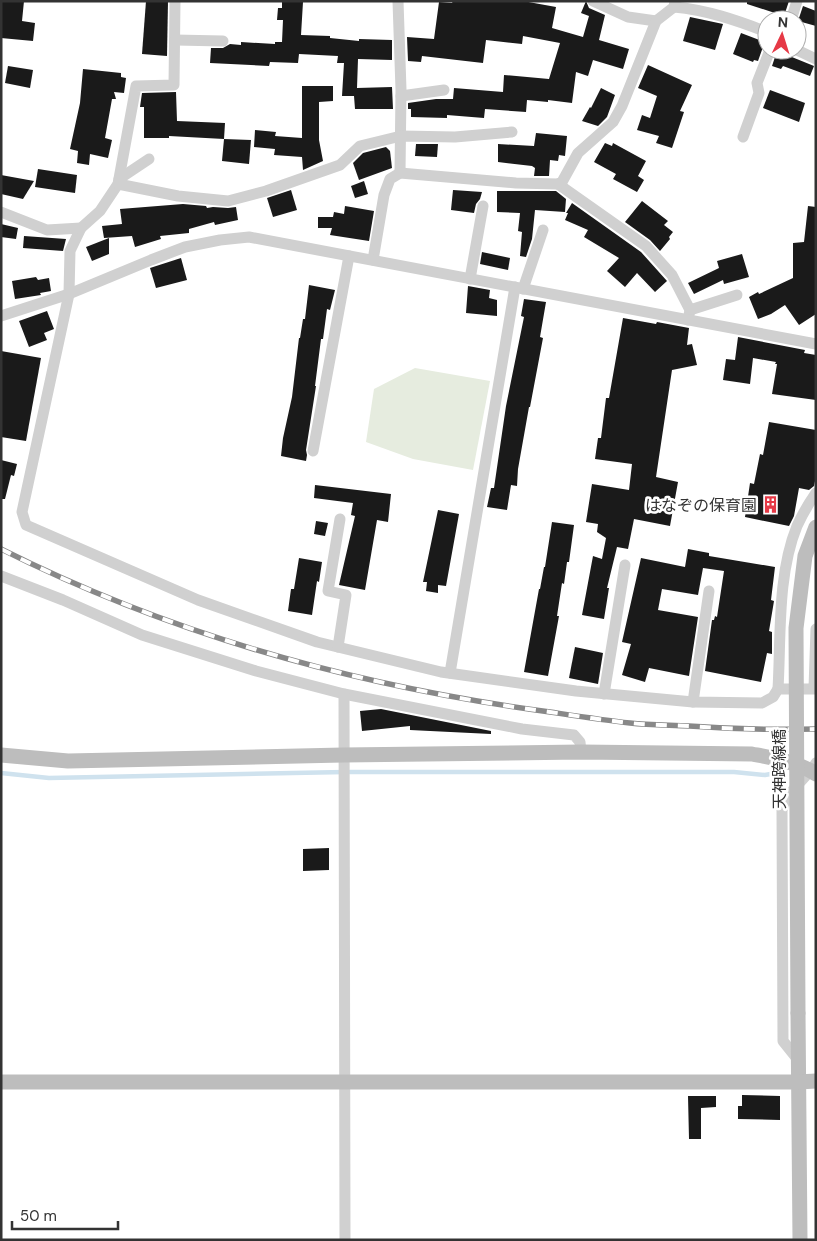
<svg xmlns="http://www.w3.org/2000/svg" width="817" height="1241" font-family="'DM Sans','Noto Sans JP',sans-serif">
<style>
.green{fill:#e6ecdf}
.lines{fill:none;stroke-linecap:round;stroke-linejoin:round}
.stream{stroke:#cfe2ee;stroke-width:4.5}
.building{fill:#1a1a1a}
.street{stroke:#d0d0d0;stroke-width:11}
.secondary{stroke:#bdbdbd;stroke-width:15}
.rail-casing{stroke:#888;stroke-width:5.5}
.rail{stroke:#fff;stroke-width:4;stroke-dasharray:11;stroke-linecap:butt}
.secondary-bridge{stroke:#bdbdbd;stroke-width:15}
.labels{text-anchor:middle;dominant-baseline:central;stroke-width:5;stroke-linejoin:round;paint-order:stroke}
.poi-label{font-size:16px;fill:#333;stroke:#fff;text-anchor:end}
.street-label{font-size:16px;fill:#333;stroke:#fff}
</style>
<rect width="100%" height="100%" fill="#fff"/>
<polygon class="green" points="415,368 490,381 473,470 413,459 366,442 374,389"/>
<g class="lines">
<polyline class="stream" points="1,773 49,778 345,772 734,772 765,775 776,773"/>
</g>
<g class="building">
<polygon points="2,1 24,1 22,21 35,23 33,41 1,38"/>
<polygon points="146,1 168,1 167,56 142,54"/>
<polygon points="282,1 303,2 301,35 330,36 330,38 359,41 359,39 392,40 392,60 358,59 357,88 392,87 393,109 355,109 354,96 342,96 344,63 337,63 338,56 299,54 298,63 270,62 269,66 210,63 211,48 223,48 230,44 241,45 241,42 275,44 275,42 282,42 283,20 277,20 278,8 282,8"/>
<polygon points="453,1 523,1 556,7 552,28 583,37 589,16 581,13 586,1 589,8 605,15 599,40 629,49 623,69 593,60 588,76 576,72 572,103 548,100 548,102 527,100 526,112 485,109 484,118 447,115 447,118 411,117 411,109 408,109 408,103 436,99 453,99 454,88 503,92 504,75 549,79 560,43 523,36 522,44 486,40 483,63 422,56 421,62 408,61 407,37 434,39 439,2 452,3"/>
<polygon points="747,1 789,1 784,16 747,4"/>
<polygon points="803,6 816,11 816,26 798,21"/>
<polygon points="690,17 723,24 715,50 683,41"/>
<polygon points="741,33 767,43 763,47 758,61 754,60 753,62 733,54"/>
<polygon points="777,51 814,66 810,76 783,66 781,69 772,66"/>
<polygon points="648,65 692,85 680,111 684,112 672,148 656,143 659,136 637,130 642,115 650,118 657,96 638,88"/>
<polygon points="8,66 33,70 30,88 5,83"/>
<polygon points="83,69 121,73 121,77 126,78 124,93 114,92 116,99 112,99 105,138 112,140 108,158 90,154 89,165 77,163 78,151 70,149 80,103"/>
<polygon points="302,86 333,86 333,101 319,102 319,140 323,161 303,170 302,157 274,155 275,149 254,147 255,130 276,132 275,136 302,138"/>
<polygon points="601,88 615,95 607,117 598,126 582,121 590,107 591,108"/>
<polygon points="770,90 805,103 799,122 763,108"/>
<polygon points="176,92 177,121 225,123 224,139 169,136 169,138 144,138 144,107 140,107 142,93"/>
<polygon points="536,133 567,136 565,156 559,155 558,161 550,160 549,176 534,176 535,168 532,166 498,162 498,144 534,146"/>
<polygon points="224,139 251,140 249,164 222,161"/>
<polygon points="605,143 612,146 613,143 646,161 638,176 644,180 637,192 613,179 616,174 594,162"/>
<polygon points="416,144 438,144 437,157 415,156"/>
<polygon points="386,147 390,151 392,168 359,180 353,163 363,153"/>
<polygon points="38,169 77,175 75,193 35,187"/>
<polygon points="1,175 34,181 23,199 1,194"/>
<polygon points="364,181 368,194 355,198 351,186"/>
<polygon points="291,190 297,210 273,217 267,198"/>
<polygon points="453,190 482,192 480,199 476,204 474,213 451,210"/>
<polygon points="497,191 556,191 566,199 565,212 535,210 532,239 526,257 520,256 522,232 518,231 520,213 497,212"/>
<polygon points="642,201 668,221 664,225 673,232 669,237 670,239 660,251 650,240 625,222"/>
<polygon points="572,203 641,252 667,281 655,292 637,273 625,287 607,271 619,258 584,237 588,230 565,220 568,213 566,213"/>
<polygon points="183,204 206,206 207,208 213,207 228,208 236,207 238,220 215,225 214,222 189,229 189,233 160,236 161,239 135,247 132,236 104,238 102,226 122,224 120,209"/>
<polygon points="345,206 374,211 369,241 330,235 332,228 318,228 318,217 333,217 334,212 344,214"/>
<polygon points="808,206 816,207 816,314 799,325 785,305 771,314 758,319 749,297 758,292 759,294 793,278 793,243 804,242"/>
<polygon points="1,224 18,228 16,239 1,237"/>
<polygon points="24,236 66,239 63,251 23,248"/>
<polygon points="109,238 109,254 92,261 86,247"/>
<polygon points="482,252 510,258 508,270 480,264"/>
<polygon points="742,254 749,277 724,284 723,280 694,294 688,283 719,268 717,261"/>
<polygon points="181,258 187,280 156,288 150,268"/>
<polygon points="36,277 38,280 49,278 51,291 40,293 41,295 15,299 12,281"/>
<polygon points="309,285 335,290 330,310 327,309 323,339 321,339 315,386 316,386 306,450 307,455 306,461 281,456 283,438 292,397 299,338 300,338 303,319 305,319"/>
<polygon points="468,286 490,290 489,298 497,300 497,316 466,313"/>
<polygon points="524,299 546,302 540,337 543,338 530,407 529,407 518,469 517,486 511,485 507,510 487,507 491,488 494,488 506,406 524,317 521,316"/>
<polygon points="47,311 54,329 44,333 47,340 29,347 19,321"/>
<polygon points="623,318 656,324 657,322 689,328 687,345 692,344 697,365 672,370 656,477 678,482 670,526 634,519 628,549 617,547 607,588 609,588 604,619 582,615 593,556 602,559 606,538 597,532 598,524 586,522 592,484 629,490 632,464 595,459 598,438 601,438 606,398 609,398"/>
<polygon points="738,337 805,350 804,353 816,355 816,400 772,394 777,364 775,364 776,362 753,358 750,384 723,380 726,359 735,360"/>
<polygon points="1,351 41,358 26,441 1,437"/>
<polygon points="769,422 816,430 816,476 814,486 809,490 799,488 794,516 789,526 745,517 750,483 754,484 760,454 763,455"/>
<polygon points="1,460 17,464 14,476 11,475 5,499 1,499"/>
<polygon points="315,485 391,494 388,522 377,520 365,590 339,585 355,516 351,515 353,503 314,498"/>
<polygon points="438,510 459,514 446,586 438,585 438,593 426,591 427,582 423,582"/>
<polygon points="316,521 328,523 325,536 314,534"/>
<polygon points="552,522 574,525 569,562 567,562 564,584 562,583 557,616 559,616 548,676 524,672 539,589 540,589 544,567 545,567"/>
<polygon points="688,549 709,553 709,556 775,567 771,600 774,601 769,631 772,632 772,654 767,653 761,682 705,671 712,620 714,620 715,616 717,617 724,571 703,568 698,595 662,589 658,610 698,617 689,676 649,668 645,682 622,675 631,644 622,642 641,558 685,567"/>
<polygon points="299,558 322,562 319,582 317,581 312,615 288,611 291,589 294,589"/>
<polygon points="575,647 603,653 598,684 569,678"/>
<polygon points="381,709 491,731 491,734 410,730 410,726 362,731 360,711"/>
<polygon points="329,848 329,870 303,871 303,849"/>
<polygon points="742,1095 780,1096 780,1120 738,1119 738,1106 742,1106"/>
<polygon points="688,1096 716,1096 716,1107 701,1108 701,1139 689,1139"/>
</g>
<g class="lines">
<g class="street">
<polyline points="175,1 174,85 136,86 118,184 100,211 81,228 70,251 69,294 22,512 26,525 198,600 317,642 441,672 576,691 693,702 762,703 773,697 778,689 816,689"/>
<polyline points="398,1 401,90 400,173"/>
<polyline points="593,1 628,17 656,21"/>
<path d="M674 7C707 10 736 20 767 32"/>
<polyline points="791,20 797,1"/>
<polyline points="175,40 223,41"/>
<polyline points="797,50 816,59"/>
<polyline points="401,96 444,90"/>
<polyline points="743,137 759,93 757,83 770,50"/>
<polyline points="119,179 149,159"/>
<polyline points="118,184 178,196 228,201 266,191 340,165 360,146 401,136 455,137 512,132"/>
<polyline points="558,184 646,246 672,275 690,310 688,320"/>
<polyline points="1,212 47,230 81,228"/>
<polyline points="373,260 384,195 390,179 400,173 516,183 558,184 562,182 578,153 613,122 622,106 656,21 674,7 675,1"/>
<polyline points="470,279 483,206"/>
<polyline points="523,289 543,230"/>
<polyline points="690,310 737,295"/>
<polyline points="1,316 69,294 151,260 185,247 220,240 249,237 816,344"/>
<polyline points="313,451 349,256"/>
<polyline points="1,576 63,600 142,635 256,671 344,694 522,729 574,735 580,742 581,752"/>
<polyline points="338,647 346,595 328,591 340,519"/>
<polyline points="450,673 515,287"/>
<polyline points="814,688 816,629"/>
<path d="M778 689C781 638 777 575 797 526 802 515 809 503 816 493"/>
<polyline points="344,694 345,1240"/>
<polyline points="604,694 625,565"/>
<polyline points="693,702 709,591"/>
<path d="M799 1061 783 1041 782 810C788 790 805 780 816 763"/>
</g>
<g class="secondary">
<path d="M1 755 68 761 343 755 581 752 752 754C773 758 798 762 816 774"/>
<polyline points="798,1013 800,1240"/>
<polyline points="1,1082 798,1082 816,1081"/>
</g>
<defs>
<path id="rail" d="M1 549C172 635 361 687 550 712 577 716 603 720 630 723 649 725 669 725 689 726 731 729 773 730 816 729"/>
</defs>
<use href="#rail" class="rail-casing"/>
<use href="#rail" class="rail"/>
<polyline class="secondary-bridge" points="798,1013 796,628 805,556 816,527"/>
</g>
<defs>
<symbol id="building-bare" viewBox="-9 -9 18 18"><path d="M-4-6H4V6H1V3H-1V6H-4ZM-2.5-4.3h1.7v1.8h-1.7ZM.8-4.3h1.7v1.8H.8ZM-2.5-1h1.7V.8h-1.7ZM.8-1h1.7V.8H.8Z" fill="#e63946" stroke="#fff" stroke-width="2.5" paint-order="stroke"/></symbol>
</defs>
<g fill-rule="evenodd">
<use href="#building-bare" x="758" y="492" width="25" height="25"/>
</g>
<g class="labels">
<g class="poi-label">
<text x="757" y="505">はなぞの保育園</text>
</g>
<g class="street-label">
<text transform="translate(779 769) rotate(-90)">天神跨線橋</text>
</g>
</g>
<rect width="817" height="1241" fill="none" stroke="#333333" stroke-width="5"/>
<g transform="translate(782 35) rotate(4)"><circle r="24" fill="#ffffff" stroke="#adadad"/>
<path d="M0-4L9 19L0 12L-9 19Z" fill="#e63946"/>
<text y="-8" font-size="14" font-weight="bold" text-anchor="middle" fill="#333333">N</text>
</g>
<path d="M12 1221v8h106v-8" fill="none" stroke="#333333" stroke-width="2.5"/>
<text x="20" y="1221" font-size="15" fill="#333333" stroke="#ffffff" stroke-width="4" paint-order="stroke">50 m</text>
</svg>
